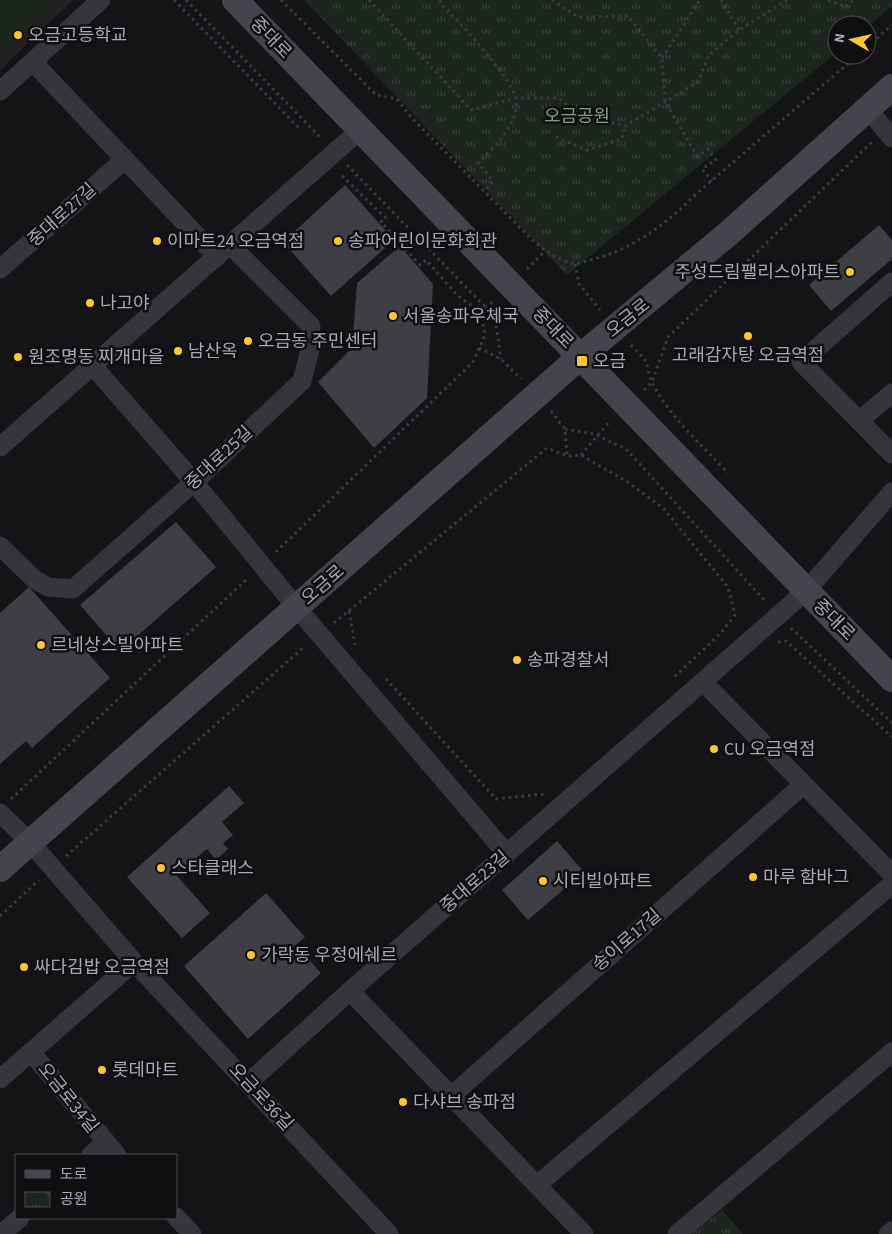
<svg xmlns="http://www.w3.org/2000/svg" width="892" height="1234" font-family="'Source Sans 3','Noto Sans KR',sans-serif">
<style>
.built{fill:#212023}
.park{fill:url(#park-tufts)}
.garden{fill:#1c251e}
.building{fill:#3e3e44}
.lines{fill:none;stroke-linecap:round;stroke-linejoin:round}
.path{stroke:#3b3c43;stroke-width:3;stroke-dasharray:2.5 4;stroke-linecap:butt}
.street{stroke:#35363c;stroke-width:19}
.secondary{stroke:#43444c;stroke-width:26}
.poi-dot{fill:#ffc824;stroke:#0f0f11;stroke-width:2}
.labels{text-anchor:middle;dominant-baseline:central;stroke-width:5;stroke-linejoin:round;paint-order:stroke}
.poi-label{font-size:18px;fill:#a5a9b8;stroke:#0f0f11;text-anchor:start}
.street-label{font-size:18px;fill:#a5a9b8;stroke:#0f0f11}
.park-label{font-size:18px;fill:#7aa481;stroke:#0f0f11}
</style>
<defs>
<pattern id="park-tufts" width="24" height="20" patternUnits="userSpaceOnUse" patternTransform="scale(1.25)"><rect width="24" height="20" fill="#1c251e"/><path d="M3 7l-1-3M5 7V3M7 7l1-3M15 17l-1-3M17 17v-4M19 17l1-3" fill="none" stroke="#3a423d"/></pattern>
</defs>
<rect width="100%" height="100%" fill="#141416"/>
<polygon class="built" points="0,0 73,0 0,70"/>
<g class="park">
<polygon points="304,0 892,0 892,6 867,27 867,25 837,25 837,52 567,275"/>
<polygon points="722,1210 743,1234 692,1234"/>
</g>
<polygon class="garden" points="0,0 57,0 0,55"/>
<g class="building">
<polygon points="345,185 394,240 331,296 283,242"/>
<polygon points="879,225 892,240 892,259 831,311 809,285"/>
<polygon points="400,246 433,284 427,398 374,448 318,382 352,348 357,283"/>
<polygon points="176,522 216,567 120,651 80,605"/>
<polygon points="29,587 110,678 32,748 26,741 0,764 0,613"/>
<polygon points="229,786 244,803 222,822 233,835 223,843 228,849 216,860 207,849 176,875 210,913 182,938 127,877"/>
<polygon points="557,841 584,872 528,920 502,890"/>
<polygon points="266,893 305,937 296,945 321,973 248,1039 184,966"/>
</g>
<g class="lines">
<g class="path">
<polyline points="174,0 299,128"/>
<polyline points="186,0 322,139"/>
<path d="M281 0 376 95 397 99 411 117 529 237C540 247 560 263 575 263 581 264 588 260 594 259 635 248 666 224 696 194L858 55"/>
<polyline points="369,0 471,110 516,98 558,98 581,115 625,126 698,82 709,55 739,30 787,0"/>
<path d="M440 0 441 4C457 19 512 79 516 98 521 122 493 148 478 163L493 181 484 192"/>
<polyline points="552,0 578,17 628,16 662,58 665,101 697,156 708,149 716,160 702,169 712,181"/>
<polyline points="721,0 739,30"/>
<polyline points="828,0 846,7 853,0"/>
<polyline points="867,47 892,25"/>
<polyline points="662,58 700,0"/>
<polyline points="556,137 587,150 622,139 625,126"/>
<polyline points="347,165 495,317 501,359"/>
<polyline points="575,264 579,284 600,310"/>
<polyline points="527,269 545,251"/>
<polyline points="481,313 493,301"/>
<path d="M631 345 647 362C648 398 703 446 728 473"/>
<polyline points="479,348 501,359 521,379"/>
<polyline points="644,390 652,382 668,337 872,142"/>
<polyline points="551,411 565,429 567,456"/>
<polyline points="565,429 594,434 626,449 766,602"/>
<polyline points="581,455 610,421"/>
<polyline points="276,552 473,362 485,335 481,313 457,295 426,260 420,265 381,222 386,218 340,174"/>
<polyline points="349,611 355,645"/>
<polyline points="334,623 547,448 567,456 581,455 629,483 663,508 728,587 735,615 720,634 672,679"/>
<polyline points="791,628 892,723"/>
<polyline points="778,642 786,641 892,737"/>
<polyline points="386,679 496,799 545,794"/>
<polyline points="11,799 248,578"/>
<polyline points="66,856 304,647"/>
<polyline points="0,916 39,880"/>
</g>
<g class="street">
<polyline points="33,62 217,257"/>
<polyline points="0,91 101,0"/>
<polyline points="868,109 892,138"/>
<polyline points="0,269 124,160"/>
<polyline points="892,282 801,362 892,454"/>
<polyline points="93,366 194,482 297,608 507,854"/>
<polyline points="859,421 892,393"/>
<polyline points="0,447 360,130"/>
<polyline points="0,546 34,579 48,587 73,589 194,482 302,381 310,350 311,326 230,245"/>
<polyline points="703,682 892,874"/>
<polyline points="0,813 30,842 134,962 389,1234"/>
<polyline points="350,991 584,1234"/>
<polyline points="31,1052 117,1155"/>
<polyline points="0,1079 134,962"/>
<polyline points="248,1083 350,991 806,591 892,492"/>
<polyline points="451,1096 803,785"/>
<polyline points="91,1155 105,1143"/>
<polyline points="537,1185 892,884"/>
<polyline points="176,1217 192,1234"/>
<polyline points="1,1234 20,1218"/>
<polyline points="677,1234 892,1052"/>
<polyline points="888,1234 892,1231"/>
</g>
<g class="secondary">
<polyline points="235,0 892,679"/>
<polyline points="0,869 581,356 729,233 892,87"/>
</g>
</g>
<g class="poi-dot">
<circle cx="18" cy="35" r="5"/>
<circle cx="157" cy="241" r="5"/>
<circle cx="338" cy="241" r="5"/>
<circle cx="850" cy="272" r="5"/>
<circle cx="90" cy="303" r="5"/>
<circle cx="393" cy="316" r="5"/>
<circle cx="748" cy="336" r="5"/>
<circle cx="248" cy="341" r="5"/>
<circle cx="178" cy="351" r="5"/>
<circle cx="18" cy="357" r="5"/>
<rect x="576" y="355" width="12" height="12" rx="2.5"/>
<circle cx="41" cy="645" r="5"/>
<circle cx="517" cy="660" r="5"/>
<circle cx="714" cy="749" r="5"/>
<circle cx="161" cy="868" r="5"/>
<circle cx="753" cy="877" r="5"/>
<circle cx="543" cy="881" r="5"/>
<circle cx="251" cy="955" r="5"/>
<circle cx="24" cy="967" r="5"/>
<circle cx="102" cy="1070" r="5"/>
<circle cx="403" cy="1102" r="5"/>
</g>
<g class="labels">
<g class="poi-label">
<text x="28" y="35">오금고등학교</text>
<text x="167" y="241">이마트24 오금역점</text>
<text x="348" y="241">송파어린이문화회관</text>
<text x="840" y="272" text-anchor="end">주성드림팰리스아파트</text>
<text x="100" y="303">나고야</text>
<text x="403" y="316">서울송파우체국</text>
<text x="258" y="341">오금동 주민센터</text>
<text x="188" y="351">남산옥</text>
<text x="748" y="355" text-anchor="middle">고래감자탕 오금역점</text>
<text x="28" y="357">원조명동 찌개마을</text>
<text x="593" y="361">오금</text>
<text x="51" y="645">르네상스빌아파트</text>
<text x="527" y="660">송파경찰서</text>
<text x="724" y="749">CU 오금역점</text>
<text x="171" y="868">스타클래스</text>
<text x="763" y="877">마루 함바그</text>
<text x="553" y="881">시티빌아파트</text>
<text x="261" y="955">가락동 우정에쉐르</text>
<text x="34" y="967">싸다김밥 오금역점</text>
<text x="112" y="1070">롯데마트</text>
<text x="413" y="1102">다샤브 송파점</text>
</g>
<g class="street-label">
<text transform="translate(271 38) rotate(46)">중대로</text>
<text transform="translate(62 215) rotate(-42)">중대로27길</text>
<text transform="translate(628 318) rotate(-39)">오금로</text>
<text transform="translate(553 328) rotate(46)">중대로</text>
<text transform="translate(219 458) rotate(-43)">중대로25길</text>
<text transform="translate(323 585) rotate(-41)">오금로</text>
<text transform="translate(834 620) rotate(45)">중대로</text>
<text transform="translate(475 882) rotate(-41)">중대로23길</text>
<text transform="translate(627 940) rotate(-41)">송이로17길</text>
<text transform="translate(261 1097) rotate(47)">오금로36길</text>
<text transform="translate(68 1098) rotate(51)">오금로34길</text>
</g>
<g class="park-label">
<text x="577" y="116">오금공원</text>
</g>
</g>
<rect x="15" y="1154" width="162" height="65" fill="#0f0f11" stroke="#4b4d54"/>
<rect x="25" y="1170" width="25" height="8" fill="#43444c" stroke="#4b4d54"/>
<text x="60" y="1179" font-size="15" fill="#a5a9b8">도로</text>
<rect x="25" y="1192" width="25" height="15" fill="url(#park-tufts)" stroke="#4b4d54"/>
<text x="60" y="1204" font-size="15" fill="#a5a9b8">공원</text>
<g transform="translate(852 40) rotate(279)"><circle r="24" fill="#0f0f11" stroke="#4b4d54"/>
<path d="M0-4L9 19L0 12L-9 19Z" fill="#ffc824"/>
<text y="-8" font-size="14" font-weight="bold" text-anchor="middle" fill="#a5a9b8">N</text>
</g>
</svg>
